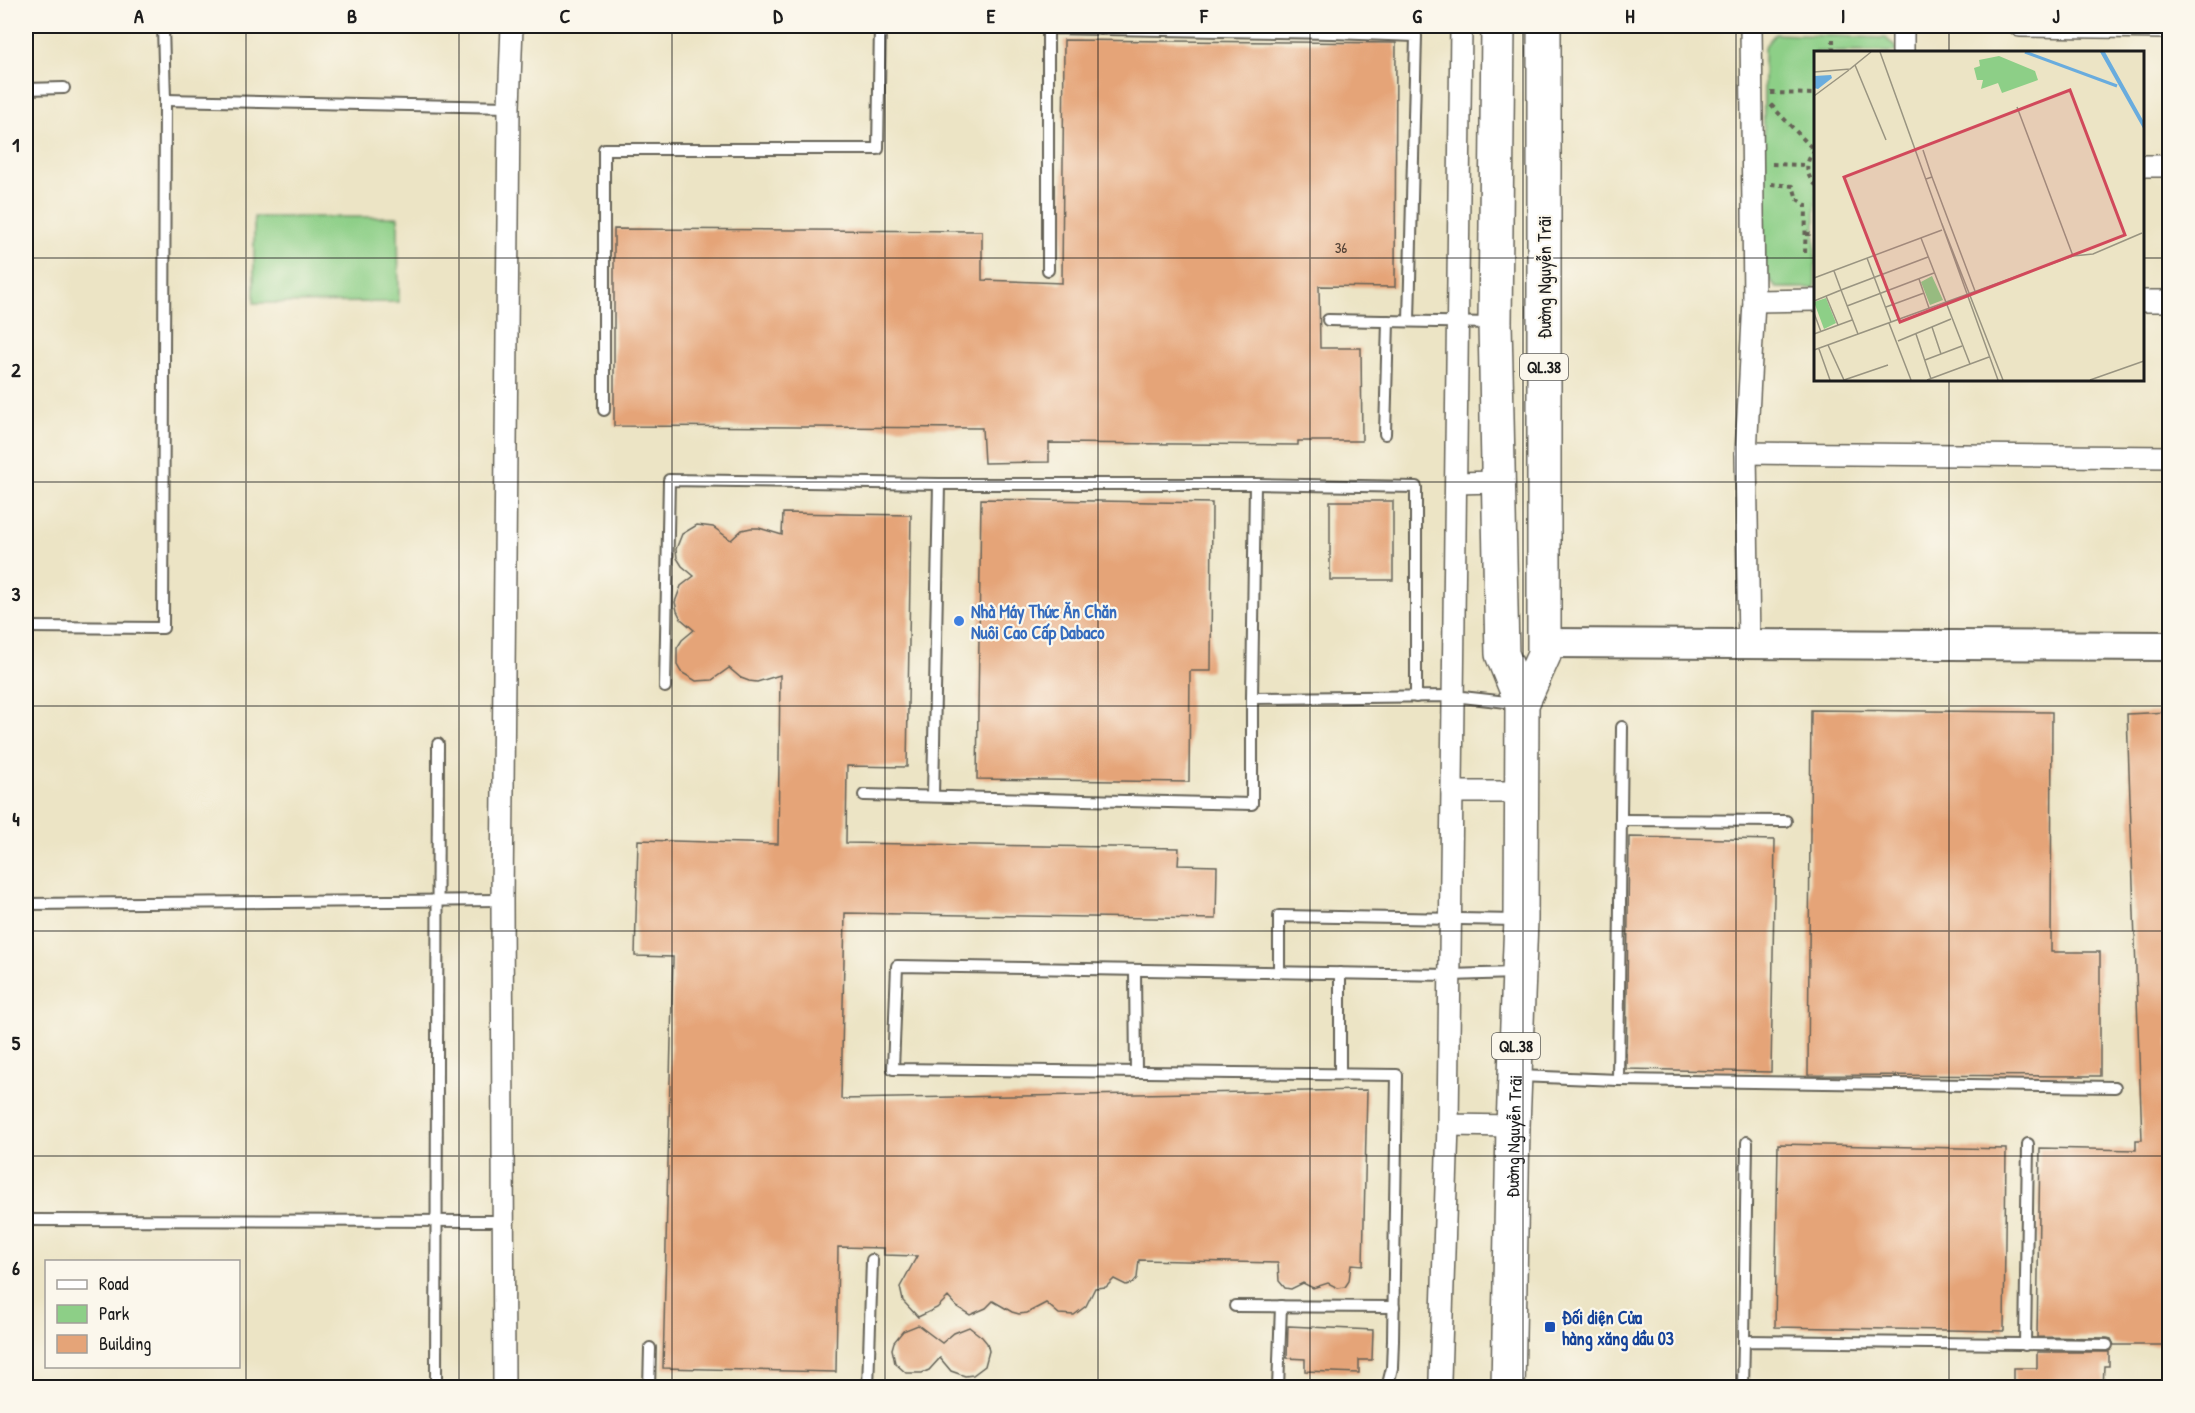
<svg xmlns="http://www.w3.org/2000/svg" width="2195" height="1413" font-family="'Patrick Hand',sans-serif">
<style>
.green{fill:#8dcf87;stroke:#547652;stroke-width:1.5}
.building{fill:#e5a478}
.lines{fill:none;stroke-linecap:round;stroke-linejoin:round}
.lane-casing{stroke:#656257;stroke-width:14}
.street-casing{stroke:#656257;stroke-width:24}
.secondary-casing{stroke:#656257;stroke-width:32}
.highway-casing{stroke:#656257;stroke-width:36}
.path{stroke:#656257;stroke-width:4;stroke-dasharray:4.5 4.5;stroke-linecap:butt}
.lane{stroke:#fff;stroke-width:10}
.street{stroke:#fff;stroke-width:21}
.secondary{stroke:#fff;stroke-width:28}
.highway{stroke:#fff;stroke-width:33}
.grid{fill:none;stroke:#1c1c1c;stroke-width:1.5;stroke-opacity:0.55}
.shop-dot{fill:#3f7fe0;stroke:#fbf7ec;stroke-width:2}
.transit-dot{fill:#1a4fb4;stroke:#fbf7ec;stroke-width:2}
.labels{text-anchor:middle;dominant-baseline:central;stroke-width:4.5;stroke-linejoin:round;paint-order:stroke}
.number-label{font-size:15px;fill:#4e3e33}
.shield{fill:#fbf7ec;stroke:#5f5e5a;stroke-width:1.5}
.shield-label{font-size:16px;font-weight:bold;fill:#1c1c1c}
.street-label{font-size:18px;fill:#1c1c1c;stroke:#fbf7ec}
.shop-label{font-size:18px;font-weight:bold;fill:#366cbe;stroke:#fbf7ec;text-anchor:start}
.transit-label{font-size:18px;font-weight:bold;fill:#164399;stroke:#fbf7ec;text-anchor:start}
.inset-river{fill:none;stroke:#69acde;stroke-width:3}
.inset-road{fill:none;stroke:#999481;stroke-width:1.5}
.view{fill:#d1495b;fill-opacity:0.15;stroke:#d1495b;stroke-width:3}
.inset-edge{fill:none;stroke:#1c1c1c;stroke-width:3}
.neatline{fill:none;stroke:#1c1c1c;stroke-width:2}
.grid-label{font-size:20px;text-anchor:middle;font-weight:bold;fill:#1c1c1c}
</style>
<rect width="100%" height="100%" fill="#fbf7ec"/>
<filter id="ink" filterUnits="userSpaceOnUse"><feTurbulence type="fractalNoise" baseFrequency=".0167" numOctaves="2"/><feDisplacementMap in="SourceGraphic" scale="12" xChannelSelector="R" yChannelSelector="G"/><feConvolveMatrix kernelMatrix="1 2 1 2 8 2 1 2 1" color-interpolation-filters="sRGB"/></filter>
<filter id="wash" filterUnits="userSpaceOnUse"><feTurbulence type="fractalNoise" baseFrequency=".008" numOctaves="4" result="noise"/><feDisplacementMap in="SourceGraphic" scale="24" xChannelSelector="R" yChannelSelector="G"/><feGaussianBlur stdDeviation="1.35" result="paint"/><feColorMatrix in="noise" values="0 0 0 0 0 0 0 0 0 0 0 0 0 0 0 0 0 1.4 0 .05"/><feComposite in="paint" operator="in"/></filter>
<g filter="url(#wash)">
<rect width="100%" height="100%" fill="#ece4c5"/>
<g class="green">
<polygon points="1775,34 1886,38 1896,48 1896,52 1816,52 1815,288 1776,288 1763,270 1764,47"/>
<polygon points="254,217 398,217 399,302 254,303"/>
</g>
<g id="blocks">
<g class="building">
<polygon points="1064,40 1396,43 1395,287 1319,286 1320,348 1361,348 1362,441 1298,441 1298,445 1049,443 1049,462 984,463 982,428 614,426 614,229 982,231 982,280 1062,283"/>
<polygon points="981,499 1212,503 1211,671 1190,671 1189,782 977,779"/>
<rect x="1330" y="501" width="63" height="79"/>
<polygon points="783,513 911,515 907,767 847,766 846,843 1179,848 1178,865 1217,866 1216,919 845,913 841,1099 1367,1090 1363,1265 1351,1264 1349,1281 1345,1287 1338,1288 1328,1283 1313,1288 1303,1283 1291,1289 1285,1288 1279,1281 1278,1263 1139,1260 1137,1278 1133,1283 1126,1285 1114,1279 1106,1287 1095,1288 1086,1306 1074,1315 1059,1314 1046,1303 1027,1313 1019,1314 1012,1312 993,1301 986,1308 970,1315 957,1307 948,1297 937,1308 918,1317 903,1301 900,1287 917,1256 884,1255 884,1248 838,1247 836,1372 663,1368 673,957 635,956 638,840 778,844 780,675 757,682 749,681 741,678 729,668 712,680 696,681 681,672 677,665 677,648 682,640 694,630 681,619 677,611 675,602 681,586 694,576 682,566 677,558 676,549 682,534 697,525 713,527 731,540 742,530 751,528 759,528 782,535"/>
<polygon points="1811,710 2052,712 2051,952 2100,952 2100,1076 1808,1075"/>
<polygon points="2169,712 2169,1345 2114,1345 2111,1339 2107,1338 2037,1337 2040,1148 2136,1150 2136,1140 2142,1140 2127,714"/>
<polygon points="1629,837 1775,840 1771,1072 1626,1069"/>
<polygon points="1778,1144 2006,1149 2004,1331 1775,1327"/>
<polygon points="918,1325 942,1343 954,1333 969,1327 982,1337 987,1343 989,1351 985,1366 973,1375 965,1376 951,1371 940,1358 929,1370 922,1373 906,1373 895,1363 892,1349 894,1342 903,1331"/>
<polygon points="1288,1326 1373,1330 1372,1360 1359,1360 1359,1373 1305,1371 1305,1359 1287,1358"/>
<polygon points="2037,1352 2109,1352 2109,1366 2104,1366 2103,1388 2014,1388 2014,1368 2037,1368"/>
</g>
</g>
</g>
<g filter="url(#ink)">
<use href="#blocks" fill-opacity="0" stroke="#656257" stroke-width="1.5"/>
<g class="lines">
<defs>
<g id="lane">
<polyline points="26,89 64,88"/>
<polyline points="165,100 509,107"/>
<polyline points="1048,270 1048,28 1333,33 1416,36 1409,321"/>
<polyline points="1328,320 1492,323"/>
<polyline points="604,410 604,149 878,149 880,26"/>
<polyline points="1385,434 1388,321"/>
<polyline points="1255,484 1252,698 1453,696 1516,703"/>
<polyline points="26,627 163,628 165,100 163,26"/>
<polyline points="665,687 669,480 939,484"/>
<polyline points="864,795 1252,804 1252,698"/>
<polyline points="933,796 939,484 1255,484 1416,487 1416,697"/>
<polyline points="1621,820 1786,821"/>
<polyline points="26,904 502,900"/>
<polyline points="1135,970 1136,1072"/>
<polyline points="1279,972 1279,916 1518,920"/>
<polyline points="1340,973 1340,1074"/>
<polyline points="1519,1076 1618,1080 2115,1087"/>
<polyline points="1618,1080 1622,727"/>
<polyline points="26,1220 503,1221"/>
<polyline points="1235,1306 1394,1307"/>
<polyline points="1744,1341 1747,1142"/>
<polyline points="2025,1345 2028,1144"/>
<polyline points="436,1384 438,744"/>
<polyline points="649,1388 650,1348"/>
<polyline points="868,1388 872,1260"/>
<polyline points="1278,1388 1281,1306"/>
<polyline points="1387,1388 1392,1368 1393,1340 1397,1075 893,1069 897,966 1450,975 1515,973"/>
<polyline points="1743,1388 1744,1341 2107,1345"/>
</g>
<g id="street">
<polyline points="1461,26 1448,1125 1513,1126"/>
<polyline points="1903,26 1903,52"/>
<polyline points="2020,26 2170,28"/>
<polyline points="2142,166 2170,166"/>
<polyline points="1754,301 1816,300"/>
<polyline points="2142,301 2170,301"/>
<polyline points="1746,453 2170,457"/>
<polyline points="1456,483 1497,482"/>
<polyline points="1749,644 1746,453 1754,301 1751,26"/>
<polyline points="1452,792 1521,792"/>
<polyline points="1440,1379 1448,1125"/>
<polyline points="504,1388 502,900 509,107 512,26"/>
</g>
<polyline id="secondary" points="1544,643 2170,646"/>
<g id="highway">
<polyline points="1498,26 1495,323 1502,654 1522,704"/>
<path id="s1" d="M1508 1388 1513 1126 1521 920 1522 704 1544 655V26"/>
</g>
</defs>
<use href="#lane" class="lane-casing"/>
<use href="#street" class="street-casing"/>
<use href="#secondary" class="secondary-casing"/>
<use href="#highway" class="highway-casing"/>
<g class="path">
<polyline points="1833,52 1833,39"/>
<polyline points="1771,93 1816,94"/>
<polyline points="1771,105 1814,150"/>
<path d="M1815 150C1805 161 1804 174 1816 185"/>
<polyline points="1772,164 1807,165"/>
<polyline points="1771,184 1793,186 1797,199 1806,205 1805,257"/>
<polyline points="1806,234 1816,234"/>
</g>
<use href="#lane" class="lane"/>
<use href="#street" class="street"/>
<use href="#secondary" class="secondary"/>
<use href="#highway" class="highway"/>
</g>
</g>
<path class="grid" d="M246 26V1388M459 26V1388M672 26V1388M885 26V1388M1098 26V1388M1310 26V1388M1523 26V1388M1736 26V1388M1949 26V52M26 258H1816M2142 258H2170M1949 380V1388M26 482H2170M26 706H2170M26 931H2170M26 1156H2170"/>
<circle class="shop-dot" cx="959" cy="621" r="6"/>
<rect class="transit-dot" x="1544" y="1321" width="12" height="12" rx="3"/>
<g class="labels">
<g class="number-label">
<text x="1341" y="247">36</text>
</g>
<g class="shield">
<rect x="1520" y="354" width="48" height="26" rx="4.5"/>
<rect x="1492" y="1033" width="48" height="26" rx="4.5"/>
</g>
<g class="shield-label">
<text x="1544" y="367">QL.38</text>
<text x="1516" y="1046">QL.38</text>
</g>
<g class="street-label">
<text transform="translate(1544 277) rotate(-90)">Đường Nguyễn Trãi</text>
<text stroke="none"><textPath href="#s1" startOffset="252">Đường Nguyễn Trãi</textPath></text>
</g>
<g class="shop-label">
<text x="971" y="611">Nhà Máy Thức Ăn Chăn<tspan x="971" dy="21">Nuôi Cao Cấp Dabaco</tspan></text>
</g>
<g class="transit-label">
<text x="1562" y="1317">Đối diện Cửa<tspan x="1562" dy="21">hàng xăng dầu 03</tspan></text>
</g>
</g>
<g transform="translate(1814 51)">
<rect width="330" height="330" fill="#ece4c5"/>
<path d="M185 5 221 20 224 29 188 42 184 32 167 38 169 29H163L160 17 166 15 165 9ZM118 225 129 249 116 254 107 231ZM12 247 22 272 10 278 0 251Z" fill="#8dcf87"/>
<path d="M286 1H291L330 71V79ZM0 25 17 24 18 27 4 38 0 37Z" fill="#69acde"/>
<path class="inset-river" d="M211 1 303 35"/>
<path class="inset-road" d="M66 1 184 329M41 14 72 89M0 21 36 18 57 1M0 45 35 19M203 56 259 205M109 99 118 126M112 128 118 126 161 240M128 173 189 329M107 187 156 313M53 207 77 271M0 227 128 179M105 228 115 257M12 245 24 274M0 250 27 239 20 220M33 255 120 222M72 256 110 242M0 262 7 281M75 272 97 329M118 276 127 303M0 283 38 269M44 283 27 239 114 206M102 283 117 328M84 290 137 268M14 294 30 329 74 314M5 298 16 329M0 299 259 205 279 203 328 182M111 309 148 295M113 329 175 306M276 329 330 310"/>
<path class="view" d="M256 39 311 184 86 271 30 126Z"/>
<rect width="330" height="330" class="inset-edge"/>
</g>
<rect width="2195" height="1413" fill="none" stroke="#fbf7ec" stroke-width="66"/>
<rect x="45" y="1260" width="195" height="108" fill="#fbf7ec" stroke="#a29f99" stroke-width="1.5"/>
<rect x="57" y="1280" width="30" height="9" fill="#ffffff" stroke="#a29f99" stroke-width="1.5"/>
<text x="99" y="1290" font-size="18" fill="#1c1c1c">Road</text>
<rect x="57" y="1305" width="30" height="18" fill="#8dcf87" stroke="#a29f99" stroke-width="1.5"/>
<text x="99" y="1320" font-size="18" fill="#1c1c1c">Park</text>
<rect x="57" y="1335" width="30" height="18" fill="#e5a478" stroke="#a29f99" stroke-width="1.5"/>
<text x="99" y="1350" font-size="18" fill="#1c1c1c">Building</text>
<rect x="33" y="33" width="2129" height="1347" class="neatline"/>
<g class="grid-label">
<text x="139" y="23">A</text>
<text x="352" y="23">B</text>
<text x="565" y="23">C</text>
<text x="778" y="23">D</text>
<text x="991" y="23">E</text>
<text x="1204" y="23">F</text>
<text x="1417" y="23">G</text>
<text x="1630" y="23">H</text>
<text x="1843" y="23">I</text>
<text x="2056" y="23">J</text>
<text x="16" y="152">1</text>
<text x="16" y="377">2</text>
<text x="16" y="601">3</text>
<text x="16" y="826">4</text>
<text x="16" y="1050">5</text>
<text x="16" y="1275">6</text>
</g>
</svg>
